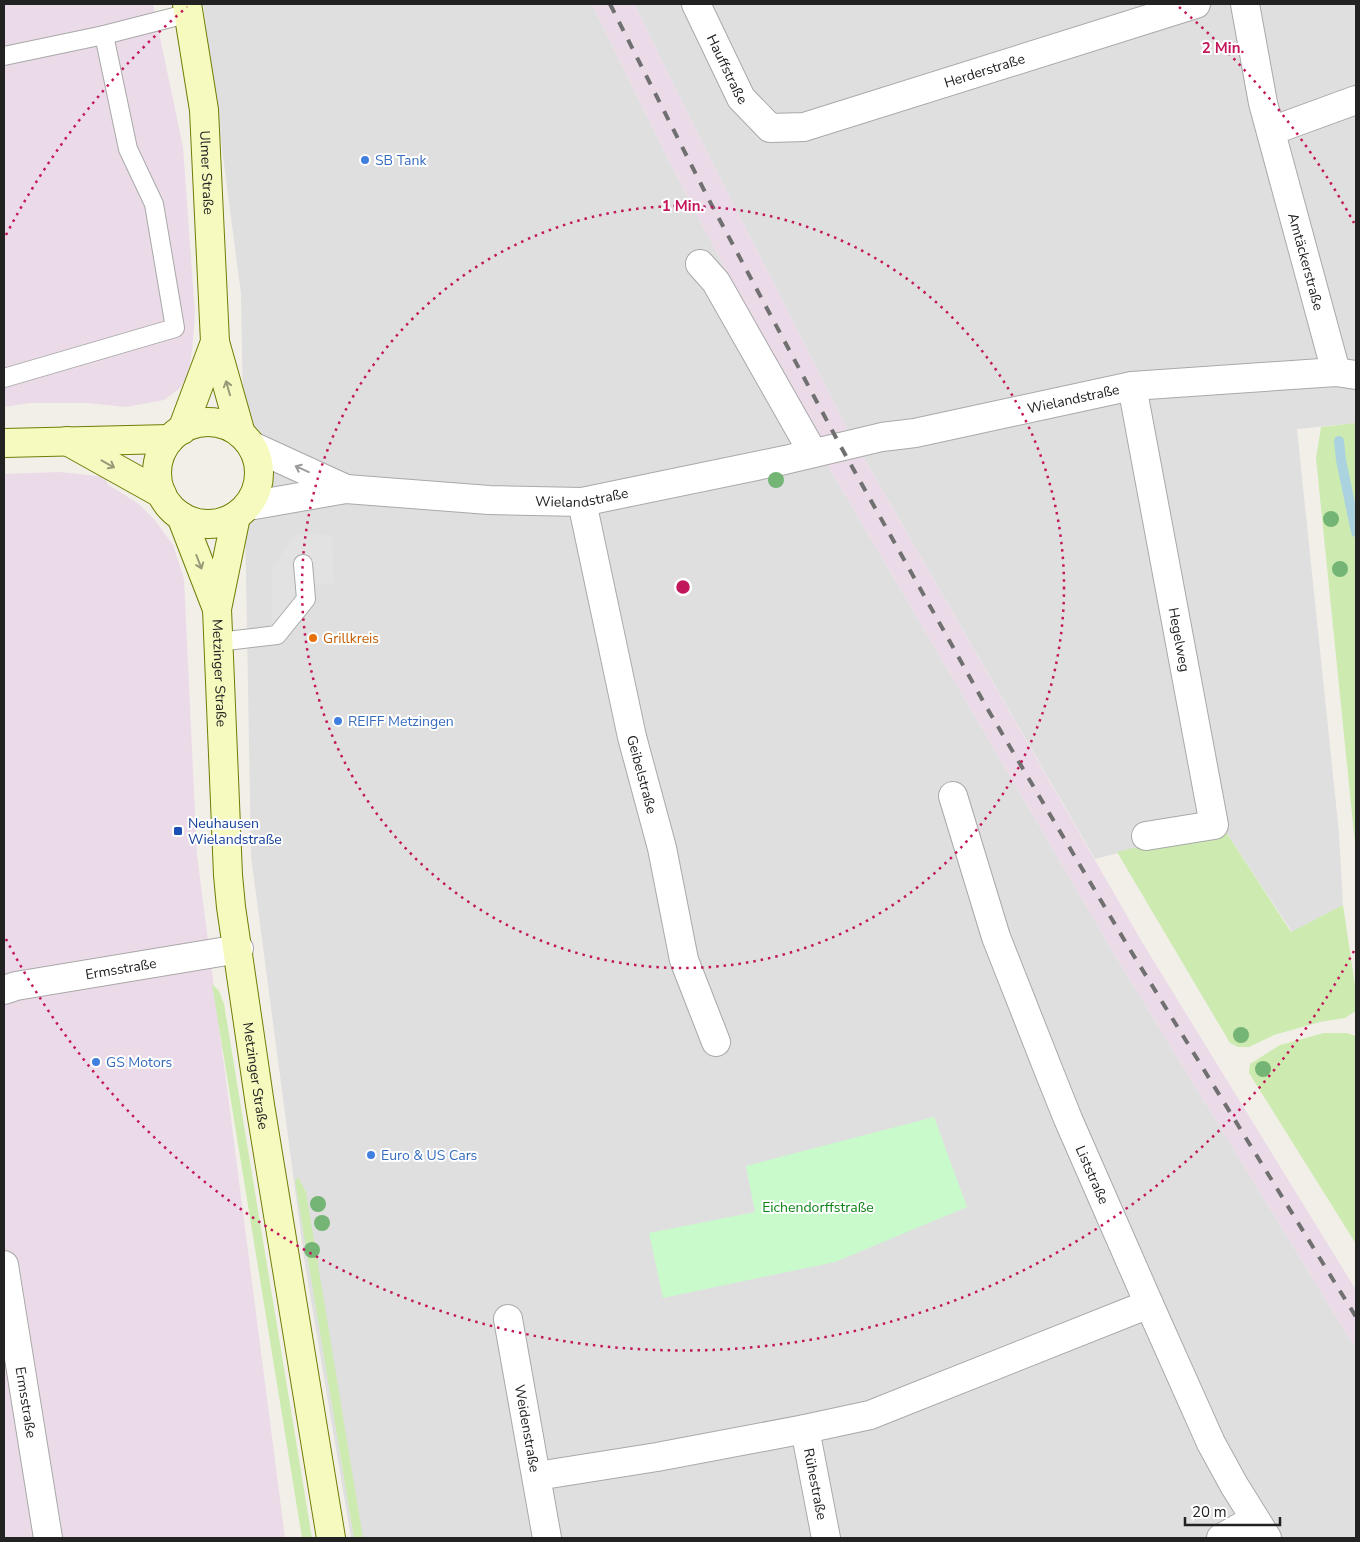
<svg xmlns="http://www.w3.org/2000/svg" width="1360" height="1542" font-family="'Nunito Sans',sans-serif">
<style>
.residential{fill:#e0dfdf}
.industrial{fill:#ebdbe8}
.grass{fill:#cdebb0}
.park{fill:#c8facc}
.parking{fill:#e2e2e2}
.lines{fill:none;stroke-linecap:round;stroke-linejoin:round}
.stream{stroke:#aad3df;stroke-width:10}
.lane-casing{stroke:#a9a9a9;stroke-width:20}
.street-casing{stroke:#a9a9a9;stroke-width:30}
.secondary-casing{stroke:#707d05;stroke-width:30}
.lane{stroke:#fff;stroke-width:18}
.street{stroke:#fff;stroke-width:28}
.secondary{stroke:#f7fabf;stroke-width:28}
.rail{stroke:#707070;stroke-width:4;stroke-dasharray:10 10;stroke-linecap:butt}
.tree{fill:#74b475}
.oneway{stroke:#979978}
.oneway2{stroke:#9c9c9c}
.ring{fill:none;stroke:#c2185b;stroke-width:2.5;stroke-dasharray:2.5 5}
.shop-dot{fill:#3f7fe0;stroke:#fff;stroke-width:2}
.food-dot{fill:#e8710a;stroke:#fff;stroke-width:2}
.transit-dot{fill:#1a4fb4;stroke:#fff;stroke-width:2}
.labels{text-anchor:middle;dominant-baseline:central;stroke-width:4;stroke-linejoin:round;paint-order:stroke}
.street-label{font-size:14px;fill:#222;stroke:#fff}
.shop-label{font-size:14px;fill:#366cbe;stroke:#fff;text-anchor:start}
.food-label{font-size:14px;fill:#c56008;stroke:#fff;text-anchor:start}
.transit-label{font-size:14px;fill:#164399;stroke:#fff;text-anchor:start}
.park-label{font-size:14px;fill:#0c8416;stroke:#fff}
.centre{fill:#c2185b;stroke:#fff;stroke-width:2.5}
.ring-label{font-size:15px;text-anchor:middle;font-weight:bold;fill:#c2185b;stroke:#fff;stroke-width:4;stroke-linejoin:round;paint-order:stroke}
</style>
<rect width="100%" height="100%" fill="#f2efe9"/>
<g class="residential">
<polygon points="203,4 592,4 669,161 823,457 1119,962 1356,1349 1356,1538 351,1538 305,1265 251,856 241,294"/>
<polygon points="634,4 1356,4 1356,423 1297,429 1339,833 1343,905 1292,932 1222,826 1095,859 850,434 702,142"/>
</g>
<g class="industrial">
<polygon points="4,4 153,4 183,147 195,313 192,351 188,375 181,387 164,400 126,407 87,403 30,403 4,407"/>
<polygon points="592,4 634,4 702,142 850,434 1142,942 1356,1290 1356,1349 1119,962 823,457 669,161"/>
<polygon points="59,472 106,477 107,484 139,504 154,519 173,545 184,579 197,855 285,1538 4,1538 4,474"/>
</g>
<g class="grass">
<polygon points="1356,423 1356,854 1316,458 1321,427"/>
<polygon points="1222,826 1291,932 1343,905 1356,992 1356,1011 1345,1018 1320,1022 1274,1035 1249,1047 1238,1047 1230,1043 1117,852"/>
<polygon points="212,984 219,991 224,1004 312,1538 302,1538"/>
<polygon points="1324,1033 1347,1033 1356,1036 1356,1244 1249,1073 1250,1064 1280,1045"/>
<polygon points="298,1177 306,1192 363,1538 354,1538 295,1181"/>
</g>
<polygon class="park" points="934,1117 967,1207 835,1262 663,1298 649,1233 755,1212 746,1166"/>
<polygon class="parking" points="295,534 332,535 334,584 310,584 310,600 271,648 272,568"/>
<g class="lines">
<polyline class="stream" points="1339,441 1341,460 1356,532"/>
<defs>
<g id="lane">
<polyline points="4,56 104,35"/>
<polyline points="4,378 175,328 154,204 128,149 104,35 190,13"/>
<polyline points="218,642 277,635 306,599 303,564"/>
</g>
<g id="street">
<path id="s1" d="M696 4 741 98 770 128 804 127 1196 4"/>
<path id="s2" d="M1245 4 1263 103 1336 372"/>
<polyline points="1271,131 1356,100"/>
<polyline points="700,264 716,282 813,453"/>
<path id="s3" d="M1132 386 1214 825 1146 836"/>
<polyline points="252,446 346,489"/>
<path id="s4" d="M582 502 632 737 662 848 684 960 716 1042"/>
<path id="s5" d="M248 506 346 489 489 500 582 502 785 460 882 437 915 433 1132 386 1336 372 1356 375"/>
<path id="s6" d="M953 796 996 937 1050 1074 1068 1119 1149 1304 1211 1443 1234 1485 1267 1538"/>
<path id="s7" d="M4 990 16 986 239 949"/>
<path id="s8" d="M4 1265 48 1538"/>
<path id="s9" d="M508 1319 547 1538"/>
<path id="s10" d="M805 1429 826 1538"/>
<polyline points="537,1476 657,1457 805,1429 870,1415 1149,1304"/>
<polyline points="1221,1538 1255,1519"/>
</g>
<g id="secondary">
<path id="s11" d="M187 4 204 110 215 342 241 434"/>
<circle cx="208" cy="473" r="51"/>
<polyline points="182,430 215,342"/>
<polyline points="67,441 162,494"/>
<polyline points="4,443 170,439"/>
<polyline points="181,516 217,609"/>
<path id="s12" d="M236 516 217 609 228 875 231 907 260 1105 331 1538"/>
</g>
</defs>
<use href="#lane" class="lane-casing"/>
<use href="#street" class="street-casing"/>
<use href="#secondary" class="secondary-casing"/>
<use href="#lane" class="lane"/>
<use href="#street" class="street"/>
<use href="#secondary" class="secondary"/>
<polyline class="rail" points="610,4 708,198 841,447 987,708 1129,948 1356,1317"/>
</g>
<g class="tree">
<circle cx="776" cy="480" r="8"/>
<circle cx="1331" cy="519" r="8"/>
<circle cx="1340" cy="569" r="8"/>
<circle cx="1241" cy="1035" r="8"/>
<circle cx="1263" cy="1069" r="8"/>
<circle cx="318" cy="1204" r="8"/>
<circle cx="322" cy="1223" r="8"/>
<circle cx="312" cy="1250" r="8"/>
</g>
<defs><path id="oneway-shaft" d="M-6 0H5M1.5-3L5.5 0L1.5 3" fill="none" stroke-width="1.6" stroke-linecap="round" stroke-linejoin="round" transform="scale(1.25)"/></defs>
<g class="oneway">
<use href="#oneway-shaft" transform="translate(228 388) rotate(-106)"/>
<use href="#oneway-shaft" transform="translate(108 464) rotate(29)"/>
<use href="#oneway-shaft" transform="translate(199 562) rotate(69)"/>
</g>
<use class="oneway2" href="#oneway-shaft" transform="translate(302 469) rotate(-156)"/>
<g class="ring">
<circle cx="683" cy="587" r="381"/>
<path d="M1354 951A763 763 0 0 1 6 939M6 235A763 763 0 0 1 187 7M1179 7A763 763 0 0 1 1354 223"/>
</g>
<g class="shop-dot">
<circle cx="365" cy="160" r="5"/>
<circle cx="338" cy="721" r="5"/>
<circle cx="96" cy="1062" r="5"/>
<circle cx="371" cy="1155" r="5"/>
</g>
<circle class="food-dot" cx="313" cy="638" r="5"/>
<rect class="transit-dot" x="173" y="826" width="10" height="10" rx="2.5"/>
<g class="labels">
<g class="street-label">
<text stroke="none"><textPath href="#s1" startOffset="72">Hauffstraße</textPath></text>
<text stroke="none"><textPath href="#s1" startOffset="369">Herderstraße</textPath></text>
<text stroke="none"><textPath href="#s11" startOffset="170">Ulmer Straße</textPath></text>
<text stroke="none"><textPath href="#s2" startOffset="265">Amtäckerstraße</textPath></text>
<text stroke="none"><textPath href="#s5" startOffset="838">Wielandstraße</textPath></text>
<text stroke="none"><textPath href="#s5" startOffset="336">Wielandstraße</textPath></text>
<text stroke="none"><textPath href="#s3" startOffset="258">Hegelweg</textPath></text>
<text stroke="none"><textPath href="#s12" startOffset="159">Metzinger Straße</textPath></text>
<text stroke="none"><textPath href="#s4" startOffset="279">Geibelstraße</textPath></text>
<text stroke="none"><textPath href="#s7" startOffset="119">Ermsstraße</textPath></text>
<text stroke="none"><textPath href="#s12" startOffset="564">Metzinger Straße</textPath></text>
<text stroke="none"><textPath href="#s6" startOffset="404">Liststraße</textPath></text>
<text stroke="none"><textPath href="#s8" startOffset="139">Ermsstraße</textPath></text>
<text stroke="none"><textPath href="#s9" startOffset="111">Weidenstraße</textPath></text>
<text stroke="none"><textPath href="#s10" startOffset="56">Rühestraße</textPath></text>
</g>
<g class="shop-label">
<text x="375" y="160">SB Tank</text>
<text x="348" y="721">REIFF Metzingen</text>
<text x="106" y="1062">GS Motors</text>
<text x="381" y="1155">Euro &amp; US Cars</text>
</g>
<g class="food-label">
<text x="323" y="638">Grillkreis</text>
</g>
<g class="transit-label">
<text x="188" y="823">Neuhausen<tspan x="188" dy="16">Wielandstraße</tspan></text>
</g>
<g class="park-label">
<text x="818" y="1207">Eichendorffstraße</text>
</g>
</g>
<circle cx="683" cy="587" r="8" class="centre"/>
<g class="ring-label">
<text x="1223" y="53">2 Min.</text>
<text x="683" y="211">1 Min.</text>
</g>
<rect width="1360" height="1542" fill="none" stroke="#222222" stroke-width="10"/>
<path d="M1185 1517v8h95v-8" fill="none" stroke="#222222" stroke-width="2.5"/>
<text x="1192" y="1517" font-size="15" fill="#222222" stroke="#ffffff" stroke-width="4" paint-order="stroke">20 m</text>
</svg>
